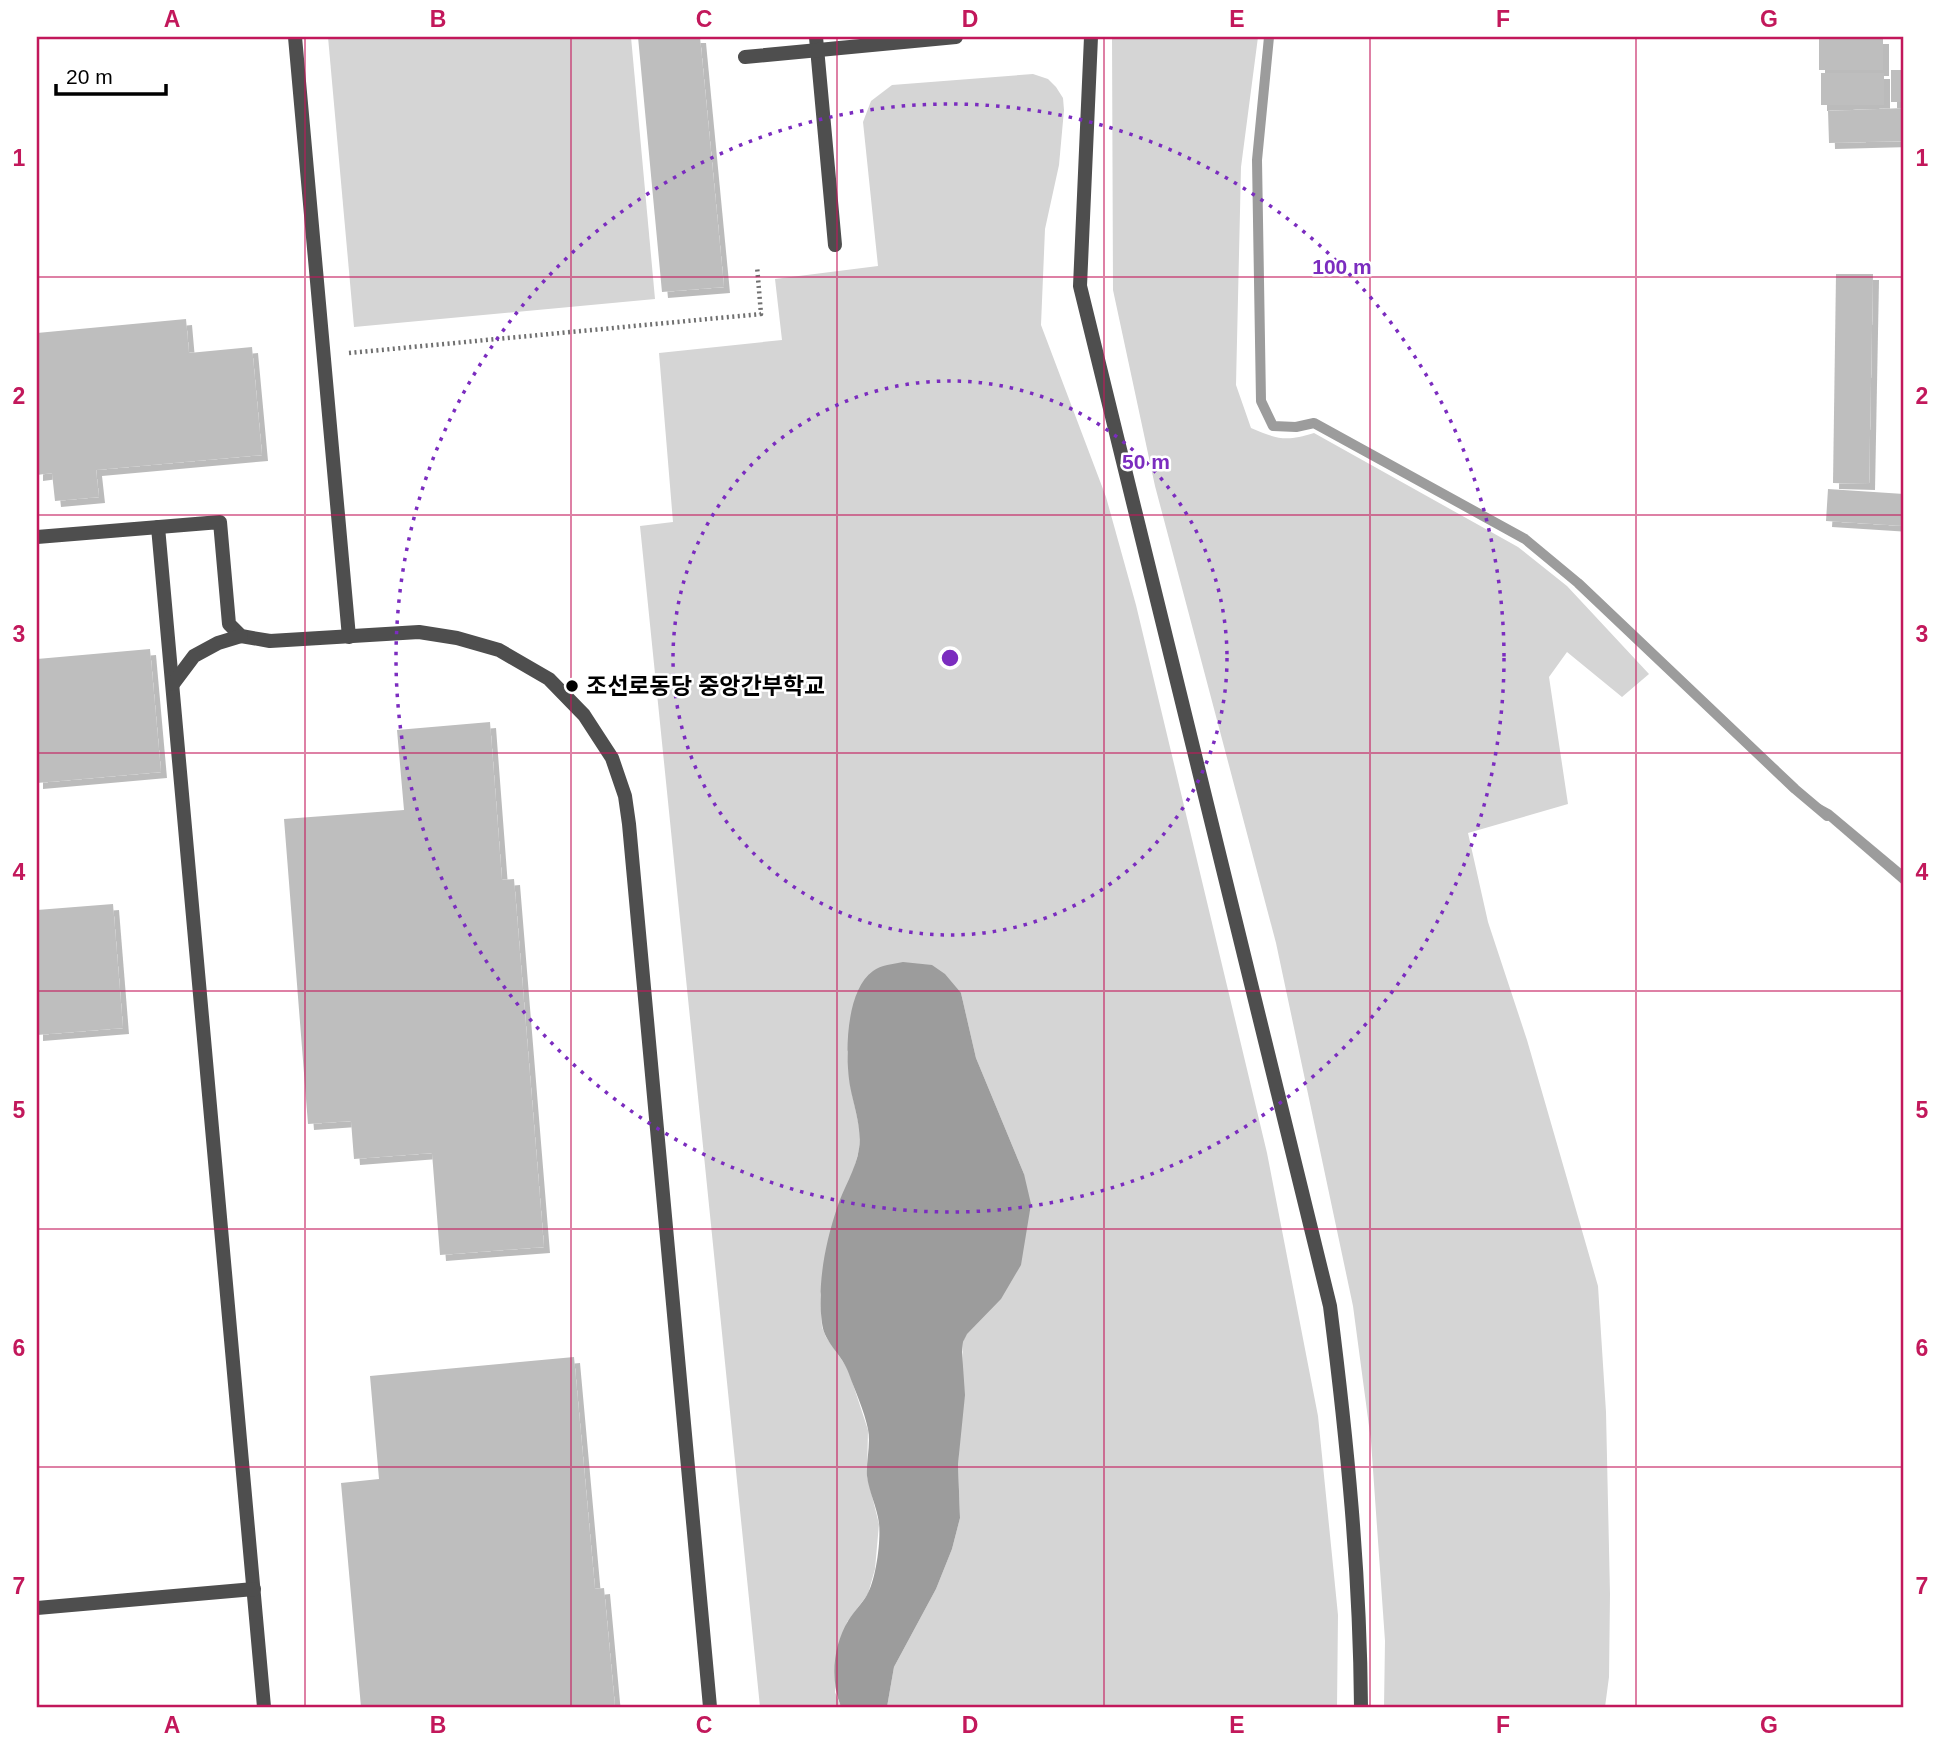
<svg xmlns="http://www.w3.org/2000/svg" width="1941" height="1744" font-family="Arial,'Noto Sans KR',sans-serif">
<style>
.green{fill:#d5d5d5}
.water{fill:#9c9c9c}
.lines{fill:none;stroke-linecap:round;stroke-linejoin:round}
.stream{stroke:#9c9c9c;stroke-width:10}
.building{fill:#bebebe;filter:url(#shadow)}
.path{stroke:#707070;stroke-width:4.5;stroke-dasharray:2 3.5;stroke-linecap:butt}
.lane{stroke:#4e4e4e;stroke-width:14}
.street{stroke:#4e4e4e;stroke-width:14}
.grid{fill:none;stroke:#c2185b;stroke-width:2;stroke-opacity:0.55}
.ring{fill:none;stroke:#7b2cbf;stroke-width:3.5;stroke-dasharray:3.5 7}
.poi-dot{fill:#000;stroke:#fff;stroke-width:2.5}
.labels{text-anchor:middle;dominant-baseline:central;stroke-width:5;stroke-linejoin:round;paint-order:stroke}
.poi-label{font-size:23px;font-weight:bold;fill:#000;stroke:#fff;text-anchor:start}
.centre{fill:#7b2cbf;stroke:#fff;stroke-width:3.5}
.ring-label{font-size:21px;text-anchor:middle;font-weight:bold;fill:#7b2cbf;stroke:#fff;stroke-width:5;stroke-linejoin:round;paint-order:stroke}
.neatline{fill:none;stroke:#c2185b;stroke-width:2.5}
.grid-label{font-size:23px;text-anchor:middle;font-weight:bold;fill:#c2185b}
</style>
<defs>
<filter id="shadow"><feDropShadow dx="6" dy="6" stdDeviation="0" flood-color="#0004"/></filter>
</defs>
<rect width="100%" height="100%" fill="#fff"/>
<g class="green">
<polygon points="328,37 631,37 655,299 354,327"/>
<path d="M1112 37H1258L1241 167 1236 385 1251 428C1277 439 1286 442 1314 433L1518 547 1567 586 1649 674 1622 697 1567 652 1549 677 1568 804 1468 833 1488 922 1527 1040 1598 1286 1606 1412 1610 1594 1609 1677 1605 1707H1384L1385 1641 1371 1441 1353 1306 1276 943 1155 486 1113 290Z"/>
<polygon points="1033,74 1048,79 1056,87 1063,98 1064,110 1059,165 1045,229 1041,325 1106,497 1136,605 1267,1153 1318,1416 1338,1615 1337,1707 887,1707 894,1667 936,1589 952,1549 960,1518 958,1464 963,1342 1024,1174 976,1058 961,993 847,1051 850,1084 860,1131 859,1150 820,1295 822,1327 826,1337 848,1369 868,1430 867,1476 879,1524 875,1569 868,1594 847,1622 835,1692 841,1707 760,1707 640,526 673,522 659,353 782,340 775,279 878,266 863,122 871,101 892,85"/>
</g>
<g class="water">
<polygon points="1820,804 1831,810 1904,871 1904,886 1816,810"/>
<path d="M903 962 932 965 945 974 961 993 976 1058 1024 1174 1031 1204 1021 1265 1001 1299 967 1334 963 1342 962 1352 965 1395 958 1464 960 1518 952 1549 936 1589 894 1667 887 1707H841C830 1680 833 1646 848 1621 853 1612 862 1604 867 1595 876 1579 881 1541 879 1523 877 1507 869 1492 867 1476 866 1461 871 1444 868 1429 864 1410 855 1391 849 1374 843 1355 824 1343 822 1323 817 1285 825 1244 837 1208 843 1189 856 1169 859 1149 862 1128 854 1107 850 1086 845 1056 845 991 873 971 881 965 893 964 903 962Z"/>
</g>
<g class="lines">
<polyline class="stream" points="1269,37 1257,160 1261,401 1273,426 1296,427 1314,423 1525,539 1578,583 1795,789 1827,816"/>
</g>
<g class="building">
<polygon points="638,37 700,37 724,287 662,292"/>
<rect x="1819" y="38" width="64" height="32"/>
<rect x="1891" y="70" width="13" height="32"/>
<rect x="1821" y="73" width="63" height="32"/>
<polygon points="1904,108 1904,141 1829,143 1828,111"/>
<polygon points="1836,274 1873,274 1869,484 1833,483"/>
<polygon points="186,319 189,353 252,347 262,455 96,470 99,497 55,501 52,473 37,475 37,333"/>
<polygon points="1828,489 1904,494 1904,526 1826,521"/>
<polygon points="150,649 161,772 37,783 37,659"/>
<polygon points="490,722 502,880 514,879 544,1247 440,1255 432,1153 354,1159 351,1121 308,1124 284,819 404,810 397,730"/>
<polygon points="113,904 123,1028 37,1035 37,910"/>
<polygon points="574,1357 595,1589 604,1588 615,1707 361,1707 341,1483 379,1479 370,1376"/>
</g>
<g class="lines">
<polyline class="path" points="349,353 761,314 757,266"/>
<g class="lane">
<polyline points="295,37 349,637"/>
<polyline points="816,37 835,245"/>
<polyline points="745,57 956,37"/>
<polyline points="158,527 264,1707"/>
<polyline points="37,537 220,522 229,624 241,636 270,641 419,632 457,638 499,650 549,679 584,715 612,758 625,796 629,824 710,1707"/>
<polyline points="173,684 194,656 218,643 241,636"/>
<polyline points="37,1608 254,1589"/>
</g>
<path class="street" d="M1091 37 1080 286 1330 1306C1347 1440 1360 1572 1361 1707"/>
</g>
<path class="grid" d="M305 37V1707M571 37V1707M837 37V1707M1104 37V1707M1370 37V1707M1636 37V1707M37 277H1904M37 515H1904M37 753H1904M37 991H1904M37 1229H1904M37 1467H1904"/>
<g class="ring">
<circle cx="950" cy="658" r="277"/>
<circle cx="950" cy="658" r="554"/>
</g>
<circle class="poi-dot" cx="572" cy="686" r="7"/>
<g class="labels">
<g class="poi-label">
<text x="586" y="686">조선로동당 중앙간부학교</text>
</g>
</g>
<circle cx="950" cy="658" r="10" class="centre"/>
<g class="ring-label">
<text x="1342" y="274">100 m</text>
<text x="1146" y="469">50 m</text>
</g>
<rect width="1941" height="1744" fill="none" stroke="#ffffff" stroke-width="77"/>
<path d="M56 84v10h110v-10" fill="none" stroke="#000000" stroke-width="3.5"/>
<text x="66" y="84" font-size="21" fill="#000000" stroke="#ffffff" stroke-width="5" paint-order="stroke">20 m</text>
<rect x="38" y="38" width="1864" height="1668" class="neatline"/>
<g class="grid-label">
<text x="172" y="27">A</text>
<text x="438" y="27">B</text>
<text x="704" y="27">C</text>
<text x="970" y="27">D</text>
<text x="1237" y="27">E</text>
<text x="1503" y="27">F</text>
<text x="1769" y="27">G</text>
<text x="19" y="166">1</text>
<text x="1922" y="166">1</text>
<text x="19" y="404">2</text>
<text x="1922" y="404">2</text>
<text x="19" y="642">3</text>
<text x="1922" y="642">3</text>
<text x="19" y="880">4</text>
<text x="1922" y="880">4</text>
<text x="19" y="1118">5</text>
<text x="1922" y="1118">5</text>
<text x="19" y="1356">6</text>
<text x="1922" y="1356">6</text>
<text x="19" y="1594">7</text>
<text x="1922" y="1594">7</text>
<text x="172" y="1733">A</text>
<text x="438" y="1733">B</text>
<text x="704" y="1733">C</text>
<text x="970" y="1733">D</text>
<text x="1237" y="1733">E</text>
<text x="1503" y="1733">F</text>
<text x="1769" y="1733">G</text>
</g>
</svg>
